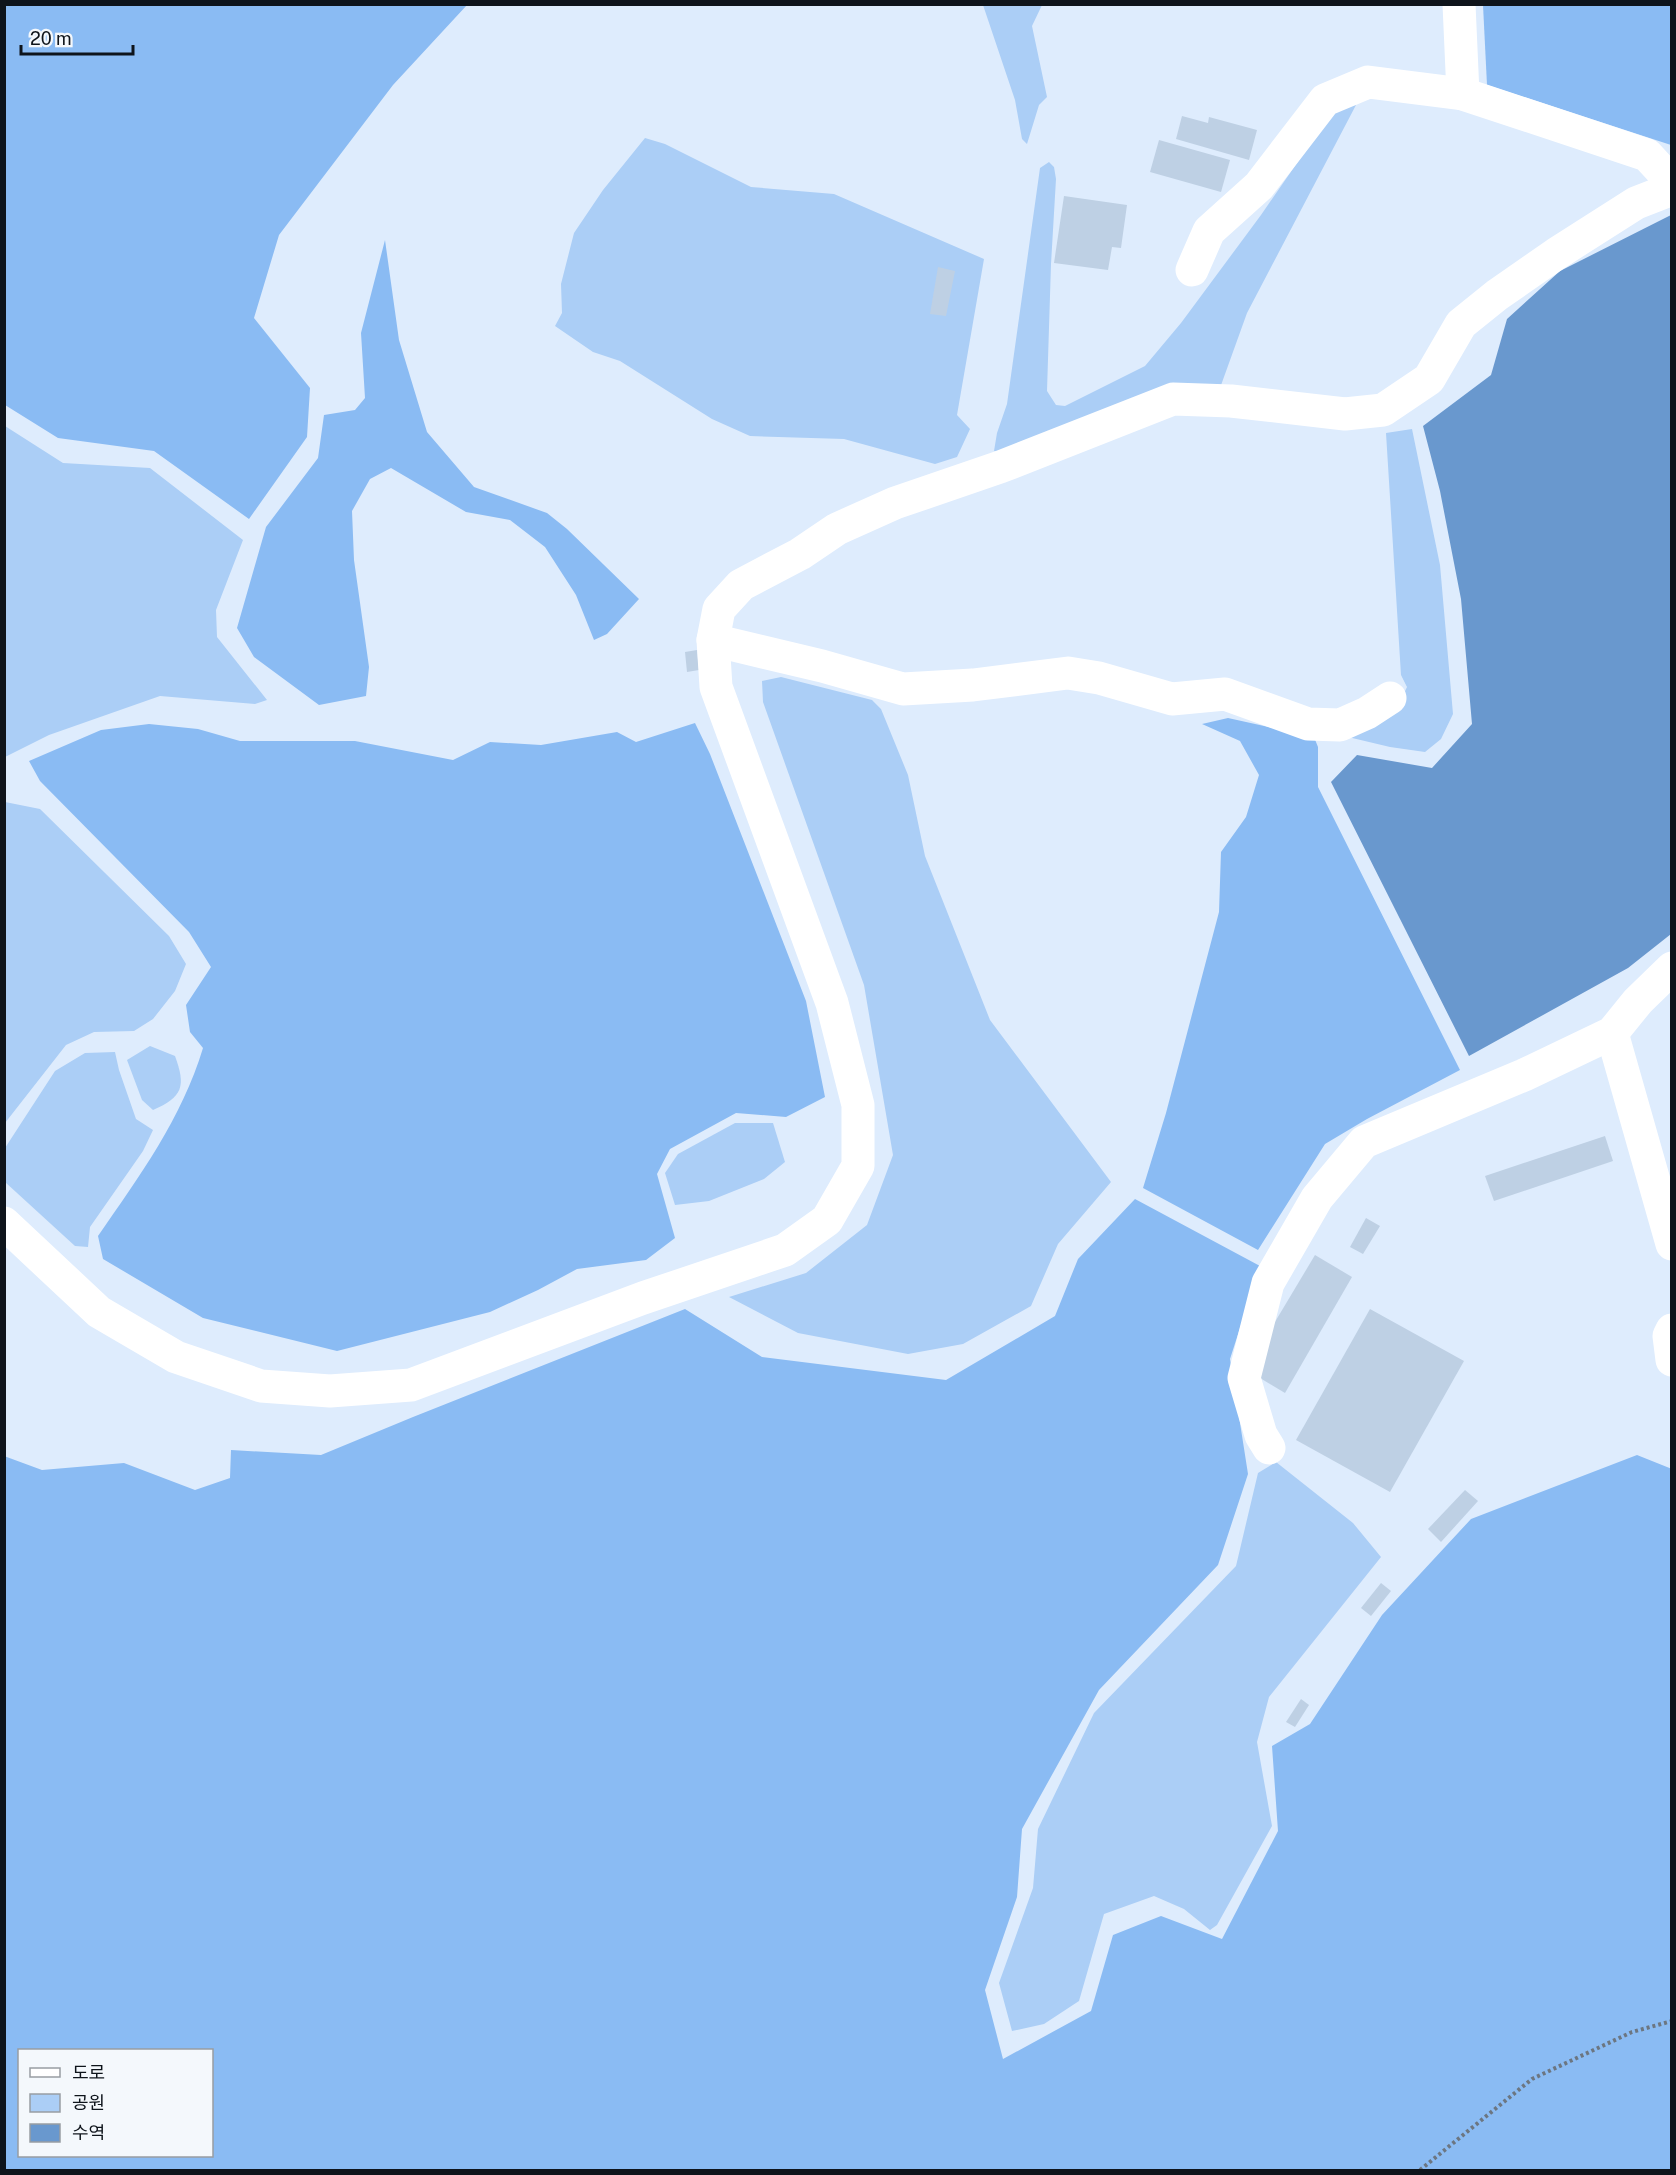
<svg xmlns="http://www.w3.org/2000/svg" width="1676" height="2175" font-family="'Public Sans','Noto Sans KR',sans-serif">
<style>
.green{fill:#abcef6}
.forest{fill:#8abbf3;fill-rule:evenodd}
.water{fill:#6998ce}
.building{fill:#bed0e4}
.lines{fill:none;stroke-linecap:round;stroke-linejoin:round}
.path{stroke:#6c7681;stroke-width:4;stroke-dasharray:3 3;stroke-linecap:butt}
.minor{stroke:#fff;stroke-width:33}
</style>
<rect width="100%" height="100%" fill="#deecfd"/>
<g class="green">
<polygon points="983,5 1042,5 1032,26 1047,97 1039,105 1027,144 1022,139 1015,100"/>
<polygon points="1356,105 1247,313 1220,388 1010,453 994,451 997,433 1007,404 1040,168 1049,162 1054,167 1056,179 1051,264 1047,391 1056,405 1065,406 1145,366 1181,323 1261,215 1326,121 1341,106"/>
<polygon points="645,138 665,144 751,187 834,194 984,259 957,415 970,429 957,457 935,464 844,439 750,436 712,419 620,361 593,352 555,326 562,313 561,284 574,233 603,190"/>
<polygon points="5,426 63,463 150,468 243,540 216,610 217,637 267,700 255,704 160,696 49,735 5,757"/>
<polygon points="1412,429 1440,565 1453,714 1441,739 1425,752 1390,747 1348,737 1395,712 1407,687 1401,675 1386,433"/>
<polygon points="781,677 872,700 881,709 908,775 925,856 990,1020 1111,1182 1058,1244 1031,1306 963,1344 908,1354 798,1333 729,1297 806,1273 867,1225 893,1155 864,985 763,702 762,681"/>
<polygon points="5,802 40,809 169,936 186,964 175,991 153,1019 134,1031 94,1032 66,1045 5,1123"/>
<path d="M150 1046 175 1056C186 1086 183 1097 153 1110L142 1100 127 1060Z"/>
<polygon points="115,1052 119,1070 136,1119 153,1130 143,1151 90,1227 88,1247 75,1246 5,1182 5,1148 55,1071 85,1053"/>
<polygon points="735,1123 773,1123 785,1162 764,1179 709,1201 675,1205 665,1173 678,1154"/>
<polygon points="1276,1462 1353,1523 1381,1557 1269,1697 1257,1742 1272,1826 1217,1925 1210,1930 1184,1909 1154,1896 1104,1914 1079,2001 1044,2024 1012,2031 999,1983 1033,1888 1038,1829 1094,1713 1236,1566 1258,1473"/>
</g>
<g class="forest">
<polygon points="4,5 467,5 393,85 279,235 254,318 310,388 307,437 249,519 154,451 58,438 5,405"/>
<polygon points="1483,5 1671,5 1671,145 1487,85"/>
<polygon points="385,240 399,340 427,432 474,487 547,513 567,529 639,599 607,634 594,640 576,595 545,547 510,520 466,512 391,468 370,479 352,511 354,560 369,667 366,696 319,705 254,657 237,628 266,527 318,458 324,415 355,410 365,398 361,333"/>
<polygon points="1228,718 1314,737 1318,747 1318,787 1460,1070 1367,1119 1325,1144 1258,1250 1143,1188 1166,1113 1219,912 1221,852 1246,817 1259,775 1240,741 1202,724"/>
<path d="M695 723 710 754 806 1001 825 1097 786 1117 736 1113 670 1149 657 1174 675 1238 646 1260 577 1269 538 1290 490 1312 337 1351 203 1318 103 1259 98 1236C139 1177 182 1118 203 1048L190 1032 186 1005 211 967 189 932 40 781 29 761 101 730 149 724 198 729 240 741H355L453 760 490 742 541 745 617 732 636 742Z"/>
<path d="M1135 1199 1260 1266 1230 1359 1248 1474 1218 1565 1099 1690 1022 1829 1017 1897 985 1990 1003 2059 1091 2011 1113 1935 1161 1916 1222 1939 1278 1831 1272 1746 1310 1724 1382 1615 1471 1519 1637 1455 1672 1469 1671 2170H5L4 1456 42 1470 124 1463 195 1490 230 1478 231 1450 321 1455 413 1417 685 1309 762 1357 946 1380 1055 1316 1078 1259ZM20 2050H212V2156H20Z"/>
</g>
<polygon class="water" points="1671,215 1671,934 1628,968 1469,1056 1331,782 1357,755 1432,768 1472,724 1461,599 1440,491 1423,426 1491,375 1507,319 1560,271"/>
<g class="building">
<polygon points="1182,116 1208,123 1209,117 1257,130 1249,160 1176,139"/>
<polygon points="1159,140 1230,160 1221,192 1150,172"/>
<polygon points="1064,196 1127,205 1121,248 1112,247 1108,270 1054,263"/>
<polygon points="938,267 955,271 946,316 930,314"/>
<polygon points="697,650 699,670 687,672 685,652"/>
<polygon points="1605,1136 1613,1161 1494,1201 1485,1176"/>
<polygon points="1366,1218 1380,1226 1363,1254 1350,1247"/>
<polygon points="1315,1255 1352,1277 1285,1393 1255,1375 1269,1332"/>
<polygon points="1370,1309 1464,1361 1390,1492 1296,1440"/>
<polygon points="1465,1490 1478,1501 1441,1542 1428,1529"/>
<polygon points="1381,1583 1391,1591 1371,1616 1361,1608"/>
<polygon points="1301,1699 1309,1705 1295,1727 1286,1722"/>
</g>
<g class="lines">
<polyline class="path" points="1420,2170 1532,2079 1632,2032 1672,2021"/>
<g class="minor">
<polyline points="1459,4 1463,94 1647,155 1672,182"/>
<polyline points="1192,270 1209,231 1259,186 1325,100 1368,82 1463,94"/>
<polyline points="713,640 822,666 903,689 973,685 1068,673 1099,678 1172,699 1225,694 1308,724 1340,725 1367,713 1390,698"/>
<polyline points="1612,1033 1672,1244"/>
<polyline points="4,1223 99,1312 176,1357 261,1386 330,1391 411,1385 643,1298 785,1250 827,1220 858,1166 858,1105 832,1003 716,687 713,640 719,609 741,585 800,554 837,529 895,503 1000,467 1173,399 1231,401 1345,414 1383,410 1429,379 1461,324 1497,295 1556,254 1636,203 1672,189"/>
<polyline points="1672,1330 1669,1336 1672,1360"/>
<polyline points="1269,1448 1261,1435 1244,1378 1268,1283 1317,1198 1364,1142 1524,1075 1612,1033 1638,1001 1672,968"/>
</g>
</g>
<rect width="1676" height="2175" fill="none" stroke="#0e141b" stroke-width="12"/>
<rect x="18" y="2049" width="195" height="108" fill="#f4f8fc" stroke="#989da2" stroke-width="1.5"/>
<rect x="30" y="2068" width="30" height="9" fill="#ffffff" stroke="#989da2" stroke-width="1.5"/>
<text x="72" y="2079" font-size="18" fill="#0e141b">도로</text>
<rect x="30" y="2094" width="30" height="18" fill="#abcef6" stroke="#989da2" stroke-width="1.5"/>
<text x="72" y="2109" font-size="18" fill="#0e141b">공원</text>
<rect x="30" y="2124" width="30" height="18" fill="#6998ce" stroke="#989da2" stroke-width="1.5"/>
<text x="72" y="2139" font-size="18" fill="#0e141b">수역</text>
<path d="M21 45v9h112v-9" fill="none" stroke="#0e141b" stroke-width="3"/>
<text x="30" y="45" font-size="18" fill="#0e141b" stroke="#f4f8fc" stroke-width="4.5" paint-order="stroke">20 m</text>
</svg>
